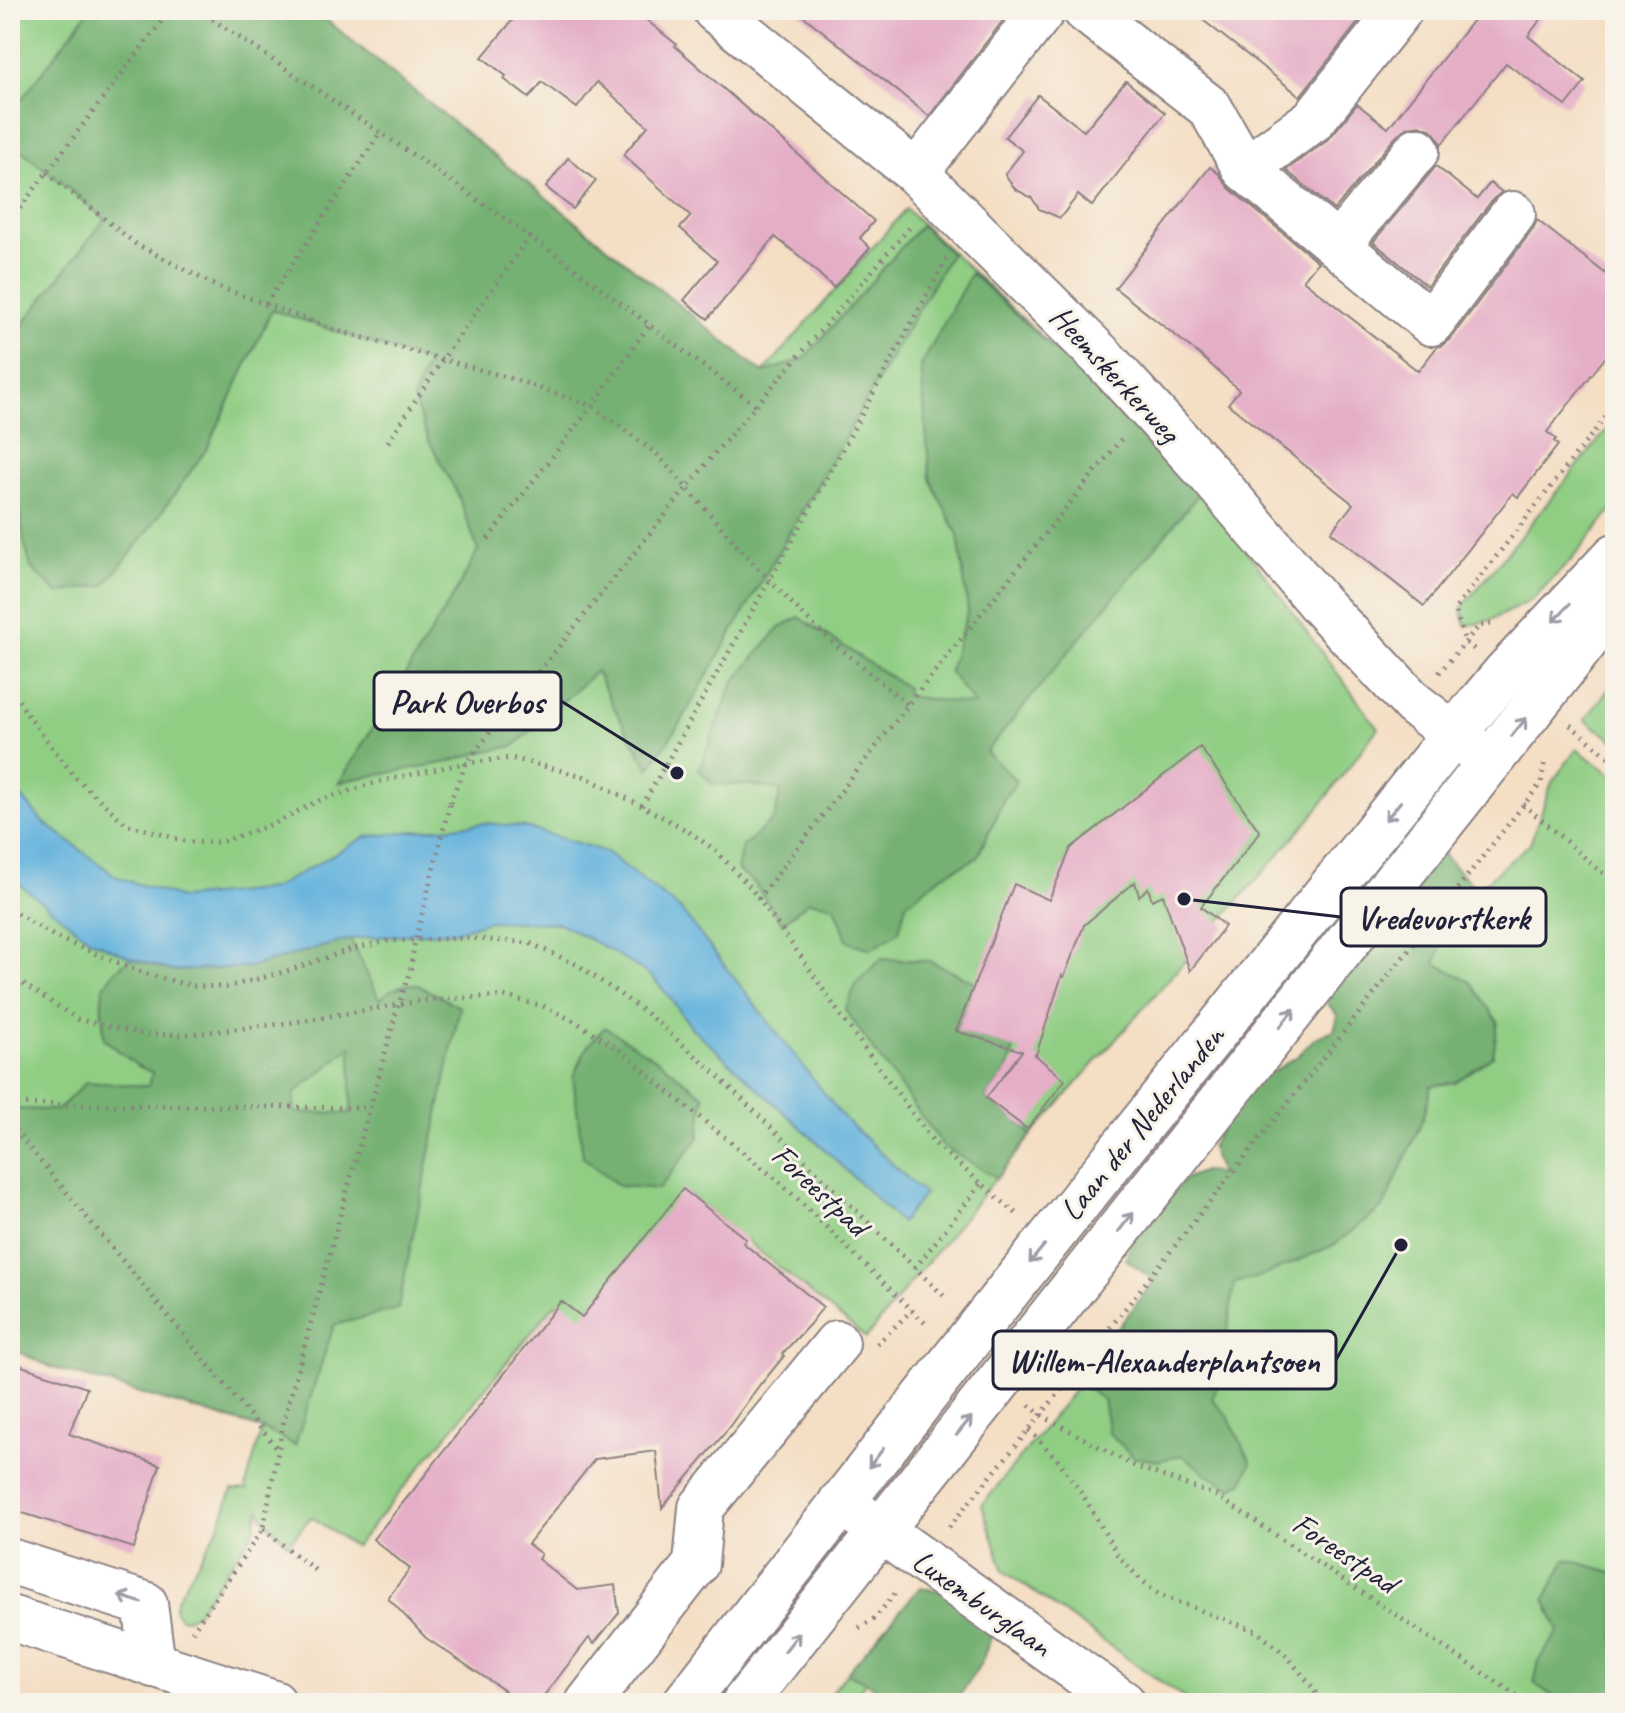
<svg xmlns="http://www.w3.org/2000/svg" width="1625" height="1713" font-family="Caveat,sans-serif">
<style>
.green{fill:#90ce84;stroke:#597860;stroke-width:2}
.forest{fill:#74b172;stroke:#4b6a56;stroke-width:2;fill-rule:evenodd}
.water{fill:#63b2dd;stroke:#426a8c;stroke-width:2}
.building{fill:#e5aec7}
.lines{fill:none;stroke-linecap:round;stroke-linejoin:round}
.minor-casing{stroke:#8b8080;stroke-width:48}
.major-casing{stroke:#8b8080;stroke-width:48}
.path{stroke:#8b8080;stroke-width:5;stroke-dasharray:2 6;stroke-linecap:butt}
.minor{stroke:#fff;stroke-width:44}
.major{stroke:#fff;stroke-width:44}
.path-bridge{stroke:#8b8080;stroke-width:5;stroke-dasharray:2 6;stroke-linecap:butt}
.oneway{stroke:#9c9ca7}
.labels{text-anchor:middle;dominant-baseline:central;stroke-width:6;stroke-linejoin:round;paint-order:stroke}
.street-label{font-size:32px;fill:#22223b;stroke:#f7f3e8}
.leader{fill:none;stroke:#22223b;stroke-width:3}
.callout-dot{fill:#22223b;stroke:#f7f3e8;stroke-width:3}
.callout{fill:#f7f3e8;stroke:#22223b;stroke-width:3}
.callout-label{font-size:34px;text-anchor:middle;font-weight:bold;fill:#22223b}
</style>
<rect width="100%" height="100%" fill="#f7f3e8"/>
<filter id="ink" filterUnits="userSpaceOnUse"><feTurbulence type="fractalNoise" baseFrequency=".0125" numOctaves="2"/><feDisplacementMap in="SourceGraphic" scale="16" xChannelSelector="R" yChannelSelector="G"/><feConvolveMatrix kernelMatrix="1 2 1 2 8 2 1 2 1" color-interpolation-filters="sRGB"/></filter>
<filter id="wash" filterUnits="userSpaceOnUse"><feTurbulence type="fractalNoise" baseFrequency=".006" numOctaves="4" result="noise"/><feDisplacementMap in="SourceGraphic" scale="32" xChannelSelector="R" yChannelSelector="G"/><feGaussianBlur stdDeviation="1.8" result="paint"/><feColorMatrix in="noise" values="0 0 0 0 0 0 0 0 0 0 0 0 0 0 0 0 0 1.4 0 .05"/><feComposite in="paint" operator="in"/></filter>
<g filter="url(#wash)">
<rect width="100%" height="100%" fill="#f4dec4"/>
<g class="green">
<polygon points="10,10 314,10 763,373 906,209 1123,413 1202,490 1378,728 1310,819 1021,1147 866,1338 689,1194 579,1323 555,1304 355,1547 311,1517 288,1544 266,1522 259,1510 253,1533 196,1613 187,1619 180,1618 174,1610 176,1600 219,1526 232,1490 247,1490 246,1485 262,1429 51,1367 10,1348"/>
<polygon points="1615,420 1615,506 1572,559 1532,600 1491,620 1466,626 1461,609"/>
<polygon points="1615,681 1615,741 1585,720"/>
<polygon points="1577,749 1615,777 1615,1703 1191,1703 1004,1571 982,1505 1108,1348 1455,908 1530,844 1552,782"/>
<polygon points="847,1673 866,1682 850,1703 823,1703"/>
</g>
<g class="forest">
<polygon points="89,10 314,10 763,373 804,359 921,225 951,253 680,723 649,769 612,704 596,671 514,746 482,752 448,762 348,780 339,783 459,586 478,550 458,495 428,439 413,398 428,362 272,310 208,447 146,534 105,585 58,593 31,568 24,541 10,438 10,341 105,219 10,141 10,115"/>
<polygon points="971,273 1123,413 1202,490 986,752 1017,781 1005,797 977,858 941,876 906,904 899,931 871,949 848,942 835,906 809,901 782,923 754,883 737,870 742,847 774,819 781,790 749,785 712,784 699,769 733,683 779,628 799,617 907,688 906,696 975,705 949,671 968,610 958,535 930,479 921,366"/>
<polygon points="1439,850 1484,897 1469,924 1455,909 1435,963 1471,982 1498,1022 1493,1056 1456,1082 1431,1086 1424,1116 1384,1206 1334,1245 1262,1276 1234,1283 1222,1374 1212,1399 1228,1416 1251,1462 1243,1482 1231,1488 1211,1477 1182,1455 1158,1461 1134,1457 1109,1433 1103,1400 1077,1381 1154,1281 1126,1259 1134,1235 1186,1178 1204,1171 1220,1174 1211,1147 1247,1079 1274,1071 1299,1055 1315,1038 1334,1030 1338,1016 1328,1004 1325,992"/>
<path d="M350 939 380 1000C387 990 405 982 418 985L460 1007 398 1309 334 1325 295 1445 263 1429 51 1367 10 1348V1109L58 1110 86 1082 148 1086 153 1073 136 1065 104 1039C102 996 93 985 131 958L172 971 250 967ZM351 1047V1113H295L294 1094Z"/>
<polygon points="881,959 930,961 975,982 958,1026 954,1030 1014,1048 1008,1069 986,1098 1027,1129 1031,1136 997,1178 943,1146 845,1010 857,982"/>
<polygon points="605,1027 662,1063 704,1096 699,1137 659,1189 619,1186 583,1157 573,1077 588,1045"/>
<polygon points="1566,1559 1615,1573 1615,1703 1569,1703 1558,1700 1534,1683 1539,1661 1559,1631 1545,1599"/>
<polygon points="920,1587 949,1593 988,1624 991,1638 981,1663 955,1703 895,1703 866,1682 847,1673"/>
</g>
<polygon class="water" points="10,783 42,821 117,877 181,898 272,889 365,837 486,823 525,827 606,852 681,910 842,1116 924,1194 901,1223 817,1142 692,1028 667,994 651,976 606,948 559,923 489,921 457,931 350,939 250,967 172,971 131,958 89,939 10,877"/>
<g id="blocks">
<g class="building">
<polygon points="521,10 634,10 676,44 675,46 874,221 860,238 870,248 834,288 802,258 775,237 708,319 684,300 717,261 680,228 691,216 623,155 648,126 597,82 577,108 542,82 529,98 504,79 506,76 482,57"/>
<polygon points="796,10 1011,10 929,116"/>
<polygon points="1190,10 1368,10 1300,96"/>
<polygon points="1481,10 1548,10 1528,36 1585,82 1566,106 1506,63 1441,145 1440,141 1432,130 1420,125 1408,127 1398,134 1334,210 1286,170 1328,140 1357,104 1388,128"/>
<polygon points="1126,81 1165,113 1092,206 1078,195 1060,218 1039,209 1032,198 1015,189 1005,174 1023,151 1005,137 1038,95 1084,131"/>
<polygon points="568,158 596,181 573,209 546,187"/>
<polygon points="1436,166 1477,199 1490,183 1502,192 1493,199 1427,286 1373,242"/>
<polygon points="1210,167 1219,174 1229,188 1318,262 1303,280 1418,371 1437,347 1441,346 1451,338 1533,229 1537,220 1615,281 1615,345 1547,432 1556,439 1554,441 1558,445 1518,497 1513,493 1424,606 1331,532 1353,504 1228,404 1239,390 1199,354 1115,288"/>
<polygon points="1200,747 1260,832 1201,907 1225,926 1190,971 1163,895 1152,900 1148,888 1139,896 1135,882 1084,925 1064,977 1062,975 1036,1055 1034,1054 1065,1080 1027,1129 986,1098 1022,1051 956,1031 1014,884 1049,900 1071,848"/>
<polygon points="683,1189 746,1239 743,1243 823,1307 809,1325 782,1354 784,1356 762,1383 761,1383 724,1434 662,1508 656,1451 595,1459 528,1544 541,1554 538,1559 577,1590 615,1585 619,1613 594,1644 589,1638 538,1703 495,1703 505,1691 426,1638 388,1598 410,1569 373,1539 411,1493 561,1301 582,1317"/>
<polygon points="10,1362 87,1388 69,1434 160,1465 134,1548 10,1509"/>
</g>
</g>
</g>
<g filter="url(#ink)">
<use href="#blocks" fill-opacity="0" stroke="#8b8080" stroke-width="2"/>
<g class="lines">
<defs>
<g id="minor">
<polyline points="715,10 916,173 1102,357 1211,476 1320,604 1414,704 1490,762"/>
<polyline points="1085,10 1210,108 1245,169 1431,323 1513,214"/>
<polyline points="1245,169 1313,120 1400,10"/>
<polyline points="916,173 1043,10"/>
<polyline points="1338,245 1417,150"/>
<polyline points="841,1502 1123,1703"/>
<polyline points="10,1561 145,1604 153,1665"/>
<polyline points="10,1618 274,1703"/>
<polyline points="588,1703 696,1564 701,1508 837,1343"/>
</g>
<g id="major">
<polyline points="685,1703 979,1327 1454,734 1505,673 1615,556"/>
<polyline points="744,1703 1615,604"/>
</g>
</defs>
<use href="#minor" class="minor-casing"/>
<use href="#major" class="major-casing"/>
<g class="path">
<polyline points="199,10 437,171 566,262 755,405"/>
<polyline points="47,173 136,244 216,286 339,331 510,378 592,406 657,454 753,563 815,627 908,705"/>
<polyline points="10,221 170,10"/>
<polyline points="266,304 380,133"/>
<polyline points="388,442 443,359 530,236"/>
<polyline points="488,539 592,406 649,325"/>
<polyline points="1474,649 1465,642 1455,609 1615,405"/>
<polyline points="1439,673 1479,626 1491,624"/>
<polyline points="10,687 28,716 76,778 126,824 188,842 221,842 276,823 317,801 378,782 460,764 511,758 583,776 642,806 688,831 715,850 750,887 802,958 843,1019 935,1144 1017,1214"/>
<polyline points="1570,725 1615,762"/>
<polyline points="450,803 466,763 548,660 715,453 911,226"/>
<polyline points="1523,804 1615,884"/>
<polyline points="642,806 817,496 947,258"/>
<polyline points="758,899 908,705 1122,438"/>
<polyline points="10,909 57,938 143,973 192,986 227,987 284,972 352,949 388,941 466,938 529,943 578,965 645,1012 712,1070 947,1299"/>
<polyline points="10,975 77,1019 146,1035 191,1034 289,1023 426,1000 504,996 543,1006 576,1022 624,1053 666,1090 782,1184 927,1325"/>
<polyline points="10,1104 370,1108"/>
<polyline points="10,1124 277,1448"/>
<polyline points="915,1268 982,1183"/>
<polyline points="877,1344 912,1310"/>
<polyline points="1029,1405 1041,1415 1132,1465 1217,1496 1528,1703"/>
<polyline points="1029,1430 1059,1461 1086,1500 1117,1554 1140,1579 1160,1595 1256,1631 1287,1656 1313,1688 1321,1703"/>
<polyline points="949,1527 1041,1415 1541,783 1545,760"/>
<polyline points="263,1529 316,1571"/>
<polyline points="859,1628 875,1618 897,1591"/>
<polyline points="192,1632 263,1529 284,1420 398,1006 410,972 414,946"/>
</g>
<use href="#minor" class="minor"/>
<use href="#major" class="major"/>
<polyline class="path-bridge" points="414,946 450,803"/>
</g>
<defs><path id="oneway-shaft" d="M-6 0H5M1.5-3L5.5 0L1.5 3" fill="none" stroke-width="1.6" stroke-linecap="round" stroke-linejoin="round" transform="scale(2)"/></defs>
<g class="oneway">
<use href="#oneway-shaft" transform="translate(1561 613) rotate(133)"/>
<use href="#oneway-shaft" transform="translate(1519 727) rotate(-51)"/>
<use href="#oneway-shaft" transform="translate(1393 811) rotate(129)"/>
<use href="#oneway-shaft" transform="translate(1287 1018) rotate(-52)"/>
<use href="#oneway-shaft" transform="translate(1126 1222) rotate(-52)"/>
<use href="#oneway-shaft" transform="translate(1037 1254) rotate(129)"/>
<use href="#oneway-shaft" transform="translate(964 1426) rotate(-51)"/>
<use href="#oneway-shaft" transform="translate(876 1458) rotate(128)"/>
<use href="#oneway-shaft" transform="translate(130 1599) rotate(-162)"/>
<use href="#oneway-shaft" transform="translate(792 1642) rotate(-52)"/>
</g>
</g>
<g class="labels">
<g class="street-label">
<text transform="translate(1115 374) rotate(47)">Heemskerkerweg</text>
<text transform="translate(1142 1123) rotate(-51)">Laan der Nederlanden</text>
<text transform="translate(820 1190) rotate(43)">Foreestpad</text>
<text transform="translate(1345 1553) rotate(34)">Foreestpad</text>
<text transform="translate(982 1603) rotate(35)">Luxemburglaan</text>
</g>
</g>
<path class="leader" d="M677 773L561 701M1184 899L1341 917M1401 1245L1336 1360"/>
<g class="callout-dot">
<circle cx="677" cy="773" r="8"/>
<circle cx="1184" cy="899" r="8"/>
<circle cx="1401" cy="1245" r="8"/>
</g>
<g class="callout">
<rect x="374" y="672" width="187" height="58" rx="8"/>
<rect x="1341" y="888" width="205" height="58" rx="8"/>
<rect x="993" y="1331" width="343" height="58" rx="8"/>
</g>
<g class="callout-label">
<text x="467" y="713">Park Overbos</text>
<text x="1443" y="929">Vredevorstkerk</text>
<text x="1164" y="1372">Willem-Alexanderplantsoen</text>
</g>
<rect width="1625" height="1713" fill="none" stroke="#f7f3e8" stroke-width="40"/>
</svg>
